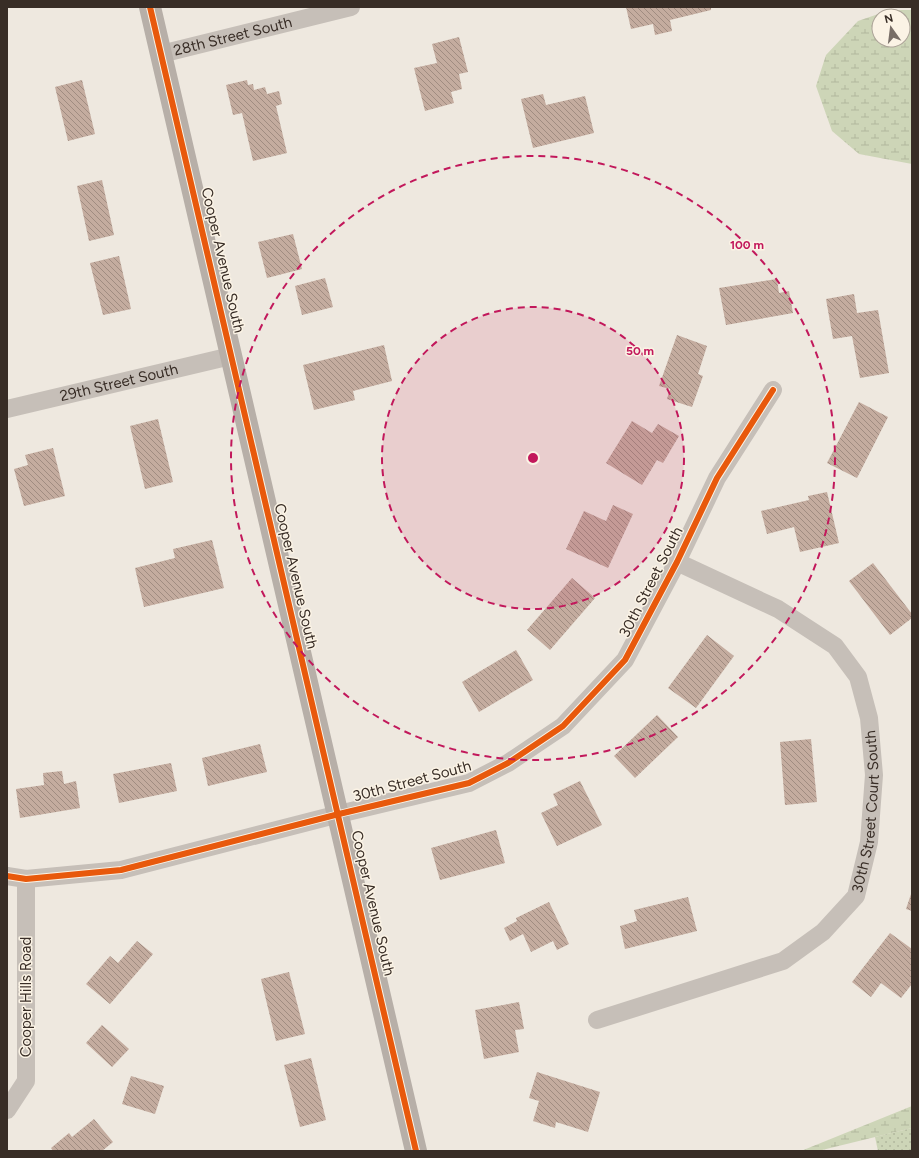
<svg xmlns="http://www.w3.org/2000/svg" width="919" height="1158" font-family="Figtree,sans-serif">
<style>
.wetland{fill:url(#wetland-marsh);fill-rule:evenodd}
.park{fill:url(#park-dots)}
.building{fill:url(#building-back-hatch)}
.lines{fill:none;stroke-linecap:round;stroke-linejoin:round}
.street{stroke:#c6bfb8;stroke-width:18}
.secondary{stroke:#b7afa8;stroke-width:22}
.cycleway-casing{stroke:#fbf3e5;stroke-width:8}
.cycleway{stroke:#e8590c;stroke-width:6}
.ring{fill:none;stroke:#c2185b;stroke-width:2;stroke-dasharray:7 5}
.labels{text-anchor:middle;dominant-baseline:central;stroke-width:3;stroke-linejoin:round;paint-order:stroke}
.street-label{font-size:15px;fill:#382d26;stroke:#fbf3e5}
.centre{fill:#c2185b;stroke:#fbf3e5;stroke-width:2}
.ring-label{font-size:12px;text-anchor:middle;font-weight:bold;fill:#c2185b;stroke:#fbf3e5;stroke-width:3;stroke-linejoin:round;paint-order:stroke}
</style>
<defs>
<pattern id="wetland-marsh" width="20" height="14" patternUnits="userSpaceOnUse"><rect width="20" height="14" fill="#cdd5b7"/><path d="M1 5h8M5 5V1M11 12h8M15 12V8" fill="none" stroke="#b1b79d"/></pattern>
<pattern id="park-dots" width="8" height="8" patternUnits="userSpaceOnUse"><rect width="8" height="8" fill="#cdd5b7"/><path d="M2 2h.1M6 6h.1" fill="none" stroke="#b1b79d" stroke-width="1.8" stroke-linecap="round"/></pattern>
<pattern id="building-back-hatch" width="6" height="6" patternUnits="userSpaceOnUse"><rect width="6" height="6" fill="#c4ac9f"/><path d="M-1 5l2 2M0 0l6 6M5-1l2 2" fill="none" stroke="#a08c81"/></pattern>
</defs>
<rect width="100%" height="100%" fill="#eee8df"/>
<g class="wetland">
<path d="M890 10H912V164L859 154 832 131 816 86 826 55 858 21ZM879 16H903V40H879Z"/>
<polygon points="912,1106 912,1128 818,1151 801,1151"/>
</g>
<polygon class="park" points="912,1128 912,1151 878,1151 875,1137"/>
<g class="building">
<polygon points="626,7 711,7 711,10 670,20 672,31 655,35 653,24 631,29"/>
<polygon points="459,37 468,72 459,74 462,89 451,92 454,103 425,111 414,68 437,63 432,44"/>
<polygon points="82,80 95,134 68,141 55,87"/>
<polygon points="247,80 248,85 253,84 254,90 265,87 267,94 279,91 282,104 276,106 287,153 253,161 242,113 233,115 226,85"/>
<polygon points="543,94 546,105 585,96 594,133 533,148 521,99"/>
<polygon points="102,180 114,235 89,241 77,186"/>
<polygon points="293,234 302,269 267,278 258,242"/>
<polygon points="119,256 131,309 103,315 90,263"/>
<polygon points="325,278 333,307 302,315 295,286"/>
<polygon points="777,279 779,293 789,291 793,313 726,325 719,288"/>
<polygon points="854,294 857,313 878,310 889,373 860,378 852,336 833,339 826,299"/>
<polygon points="677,335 707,346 698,374 703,376 692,407 667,399 670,389 659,386"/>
<polygon points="384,345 392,381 353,391 355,400 314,410 303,365"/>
<polygon points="859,402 888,417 857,478 827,463"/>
<polygon points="158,419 173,482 145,489 130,426"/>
<polygon points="632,421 652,433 658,424 679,436 663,463 657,460 642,485 606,463"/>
<polygon points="53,448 65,496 24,506 14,469 28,465 25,455"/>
<polygon points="827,492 839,543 800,552 794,527 767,534 761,511 809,500 808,496"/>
<polygon points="613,505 633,514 608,568 566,549 584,511 606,521"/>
<polygon points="212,540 224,588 144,607 135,568 175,558 173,549"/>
<polygon points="873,563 912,614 912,618 890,635 849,581"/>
<polygon points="572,578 595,598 550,650 527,630"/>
<polygon points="707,635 734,656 696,708 668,688"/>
<polygon points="516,650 533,680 479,712 462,682"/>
<polygon points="657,715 678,737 635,778 614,756"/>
<polygon points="811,739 817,802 785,805 780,742"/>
<polygon points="260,744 267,772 208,786 202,758"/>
<polygon points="171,763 177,791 119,803 113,774"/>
<polygon points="62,771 64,784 76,781 80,808 20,818 16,789 44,785 43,773"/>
<polygon points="580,781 602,825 557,846 541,813 558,805 553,794"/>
<polygon points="496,830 505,863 440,880 431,848"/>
<polygon points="912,891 912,911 906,909"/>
<polygon points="688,897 697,931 625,949 620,926 637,921 634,910"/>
<polygon points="549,902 569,944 557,950 553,941 531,952 523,934 510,941 504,928 517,921 516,918"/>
<polygon points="890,933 912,949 912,984 901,998 881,983 871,997 852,982"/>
<polygon points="137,941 153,954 110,1004 86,984 110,956 118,963"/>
<polygon points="289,972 305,1034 276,1041 261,979"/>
<polygon points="519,1002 524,1029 515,1030 519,1052 484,1059 475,1010"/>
<polygon points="102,1025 129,1049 112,1067 86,1043"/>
<polygon points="311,1058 326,1120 300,1127 284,1065"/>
<polygon points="537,1072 600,1092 588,1132 556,1122 555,1128 533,1121 539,1101 529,1098"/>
<polygon points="131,1076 164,1086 155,1114 122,1104"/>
<polygon points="94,1119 113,1142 102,1151 53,1151 51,1148 69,1133 72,1137"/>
</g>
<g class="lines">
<g class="street">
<path id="s1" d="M161 54 351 7"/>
<path id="s2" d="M7 409 231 356"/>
<polyline points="7,876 26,879 121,870 339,814 469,783 508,763 563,726 625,660 677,562 717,478 773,390"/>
<path id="s3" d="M597 1020 783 961 823 932 856 896 869 842 874 775 869 718 858 677 835 646 778 609 677 562"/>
<polyline points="7,1110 26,1081 26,879"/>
</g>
<polyline class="secondary" points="150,7 416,1151"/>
<defs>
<g id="cycleway">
<polyline points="150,7 416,1151"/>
<polyline points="7,876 26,879 121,870 339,814 469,783 508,763 563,726 625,660 677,562 717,478 773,390"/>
</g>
</defs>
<use href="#cycleway" class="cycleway-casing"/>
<use href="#cycleway" class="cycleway"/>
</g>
<circle cx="533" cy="458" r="151" fill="#c2185b" fill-opacity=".12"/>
<g class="ring">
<circle cx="533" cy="458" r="151"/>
<circle cx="533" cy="458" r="302"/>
</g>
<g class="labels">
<g class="street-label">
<text stroke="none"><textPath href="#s1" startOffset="74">28th Street South</textPath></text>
<text transform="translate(223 260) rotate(77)">Cooper Avenue South</text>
<text stroke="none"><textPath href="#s2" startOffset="115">29th Street South</textPath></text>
<text transform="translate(296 576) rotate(77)">Cooper Avenue South</text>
<text transform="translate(651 582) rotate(-63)">30th Street South</text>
<text transform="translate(412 781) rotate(-15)">30th Street South</text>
<text stroke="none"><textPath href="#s3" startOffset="379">30th Street Court South</textPath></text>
<text transform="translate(373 903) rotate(77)">Cooper Avenue South</text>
<text transform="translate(26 997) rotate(-90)">Cooper Hills Road</text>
</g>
</g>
<circle cx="533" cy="458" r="6" class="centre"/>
<g class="ring-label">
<text x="747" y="249">100 m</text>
<text x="640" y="355">50 m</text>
</g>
<rect width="919" height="1158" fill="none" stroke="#382d26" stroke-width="16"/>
<g transform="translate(891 28) rotate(346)"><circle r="19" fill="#fbf3e5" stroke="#ada499"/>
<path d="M0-3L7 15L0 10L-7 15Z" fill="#786e67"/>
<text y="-6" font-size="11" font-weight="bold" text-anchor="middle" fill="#382d26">N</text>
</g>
</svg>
